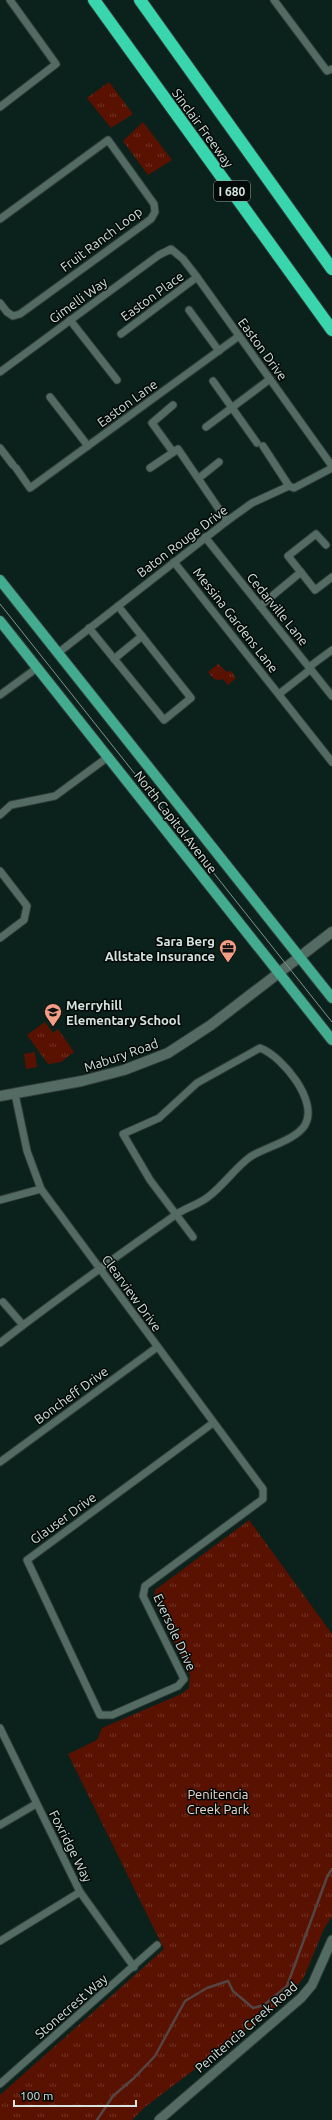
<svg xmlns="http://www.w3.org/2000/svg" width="332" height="2120" font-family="Ubuntu,sans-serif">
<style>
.grass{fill:url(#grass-tufts)}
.pitch{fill:#5a1200}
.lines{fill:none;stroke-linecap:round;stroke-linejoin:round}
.stream{stroke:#544443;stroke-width:2.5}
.minor-casing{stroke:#2f3b36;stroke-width:9}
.tertiary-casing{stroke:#2f3b36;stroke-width:11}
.secondary-casing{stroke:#2f3b36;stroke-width:12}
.primary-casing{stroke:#2f3b36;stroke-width:12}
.motorway-casing{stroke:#2f3b36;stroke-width:14}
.minor{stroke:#536b62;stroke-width:7}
.tertiary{stroke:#536b62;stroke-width:9}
.secondary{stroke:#536b62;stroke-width:10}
.primary{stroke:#43ab8f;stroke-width:10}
.motorway{stroke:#39d5ad;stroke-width:12}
.tram{stroke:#83948e;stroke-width:1}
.labels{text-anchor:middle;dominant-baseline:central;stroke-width:3;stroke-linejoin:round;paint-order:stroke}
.shield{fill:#030906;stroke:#97a29d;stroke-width:1}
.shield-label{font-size:12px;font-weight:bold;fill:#d6e3de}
.street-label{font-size:13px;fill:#d6e3de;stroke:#030906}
.poi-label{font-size:13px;font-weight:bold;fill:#d6e3de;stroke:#030906;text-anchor:end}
.park-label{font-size:13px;fill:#efd8d1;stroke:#030906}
</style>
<defs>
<pattern id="grass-tufts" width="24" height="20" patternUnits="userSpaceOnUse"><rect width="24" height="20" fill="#5a1200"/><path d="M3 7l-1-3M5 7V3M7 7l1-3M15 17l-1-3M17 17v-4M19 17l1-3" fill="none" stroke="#713425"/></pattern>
</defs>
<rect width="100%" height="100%" fill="#0b211b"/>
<g class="grass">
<polygon points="109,82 133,114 111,128 87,98"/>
<polygon points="143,122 172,160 148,175 123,141"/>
<polygon points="218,664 227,672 231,671 236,678 228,685 223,679 219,680 214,679 208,672"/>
<polygon points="45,1022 53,1033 58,1029 74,1052 61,1062 48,1064 27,1035"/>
<polygon points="249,1520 332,1634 332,1916 324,1929 304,1977 287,1999 145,2107 132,2120 0,2120 0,2095 164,1949 68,1754 97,1740 102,1728 181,1694 189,1688 190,1675 154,1600 155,1590"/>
</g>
<polygon class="pitch" points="35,1052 37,1067 26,1069 24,1054"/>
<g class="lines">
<polyline class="stream" points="97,2120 113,2096 134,2078 155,2056 185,2001 207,1988 228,1981 233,1991 253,2008 264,2005 287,1986 327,1877 332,1869"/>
<defs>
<g id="minor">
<polyline points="274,0 327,71 332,69"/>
<polyline points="0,107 56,64 10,0"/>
<polyline points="0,219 108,140 154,204 155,212 151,219 20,314 13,316 7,312 0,303"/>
<polyline points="189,310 219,351"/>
<polyline points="70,320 117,380"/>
<polyline points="121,334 197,277"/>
<polyline points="0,372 159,255 171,249 183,259 197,277 332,466"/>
<polyline points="213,381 257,443"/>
<polyline points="50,397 88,446"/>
<polyline points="173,405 152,423 173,452"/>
<polyline points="206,427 270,379"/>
<polyline points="263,446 289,486"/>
<polyline points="0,448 13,465"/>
<polyline points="16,468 30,488 239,336"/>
<polyline points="150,468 178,449 227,521"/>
<polyline points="199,478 219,462"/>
<polyline points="205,537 332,696"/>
<polyline points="326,545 316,534 288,556 315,590 332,577"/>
<polyline points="174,562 332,762"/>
<polyline points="260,606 301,572"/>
<polyline points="89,628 164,720 191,698 118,606"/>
<polyline points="58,653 227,521 252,503 289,486 294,488 332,468"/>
<polyline points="114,659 142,636"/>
<polyline points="309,667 332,650"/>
<polyline points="279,694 311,669"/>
<polyline points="0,695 37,668"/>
<polyline points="0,815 11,805 55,796 108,757"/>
<polyline points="0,871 27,906 24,920 0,938"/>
<polyline points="15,1094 27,1151 41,1189 263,1489 263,1499 145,1586 143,1596 184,1679 178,1686 112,1715 100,1715 27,1560 213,1423"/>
<polyline points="0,1200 41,1189"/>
<polyline points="3,1302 23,1325"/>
<path d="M0 1343C56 1299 116 1257 174 1216 184 1208 198 1205 208 1197 224 1185 234 1169 250 1157 265 1147 295 1141 305 1125 319 1101 282 1056 260 1048L197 1083 159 1118 123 1134 150 1180 193 1237"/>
<polyline points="0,1462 156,1348"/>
<polyline points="0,1728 80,1892 134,1967"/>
<polyline points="0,1825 36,1804"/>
<polyline points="0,1941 80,1892"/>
<polyline points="0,2084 157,1945"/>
</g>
<polyline id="tertiary" points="159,2120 301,1998 312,1985 332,1940"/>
<polyline id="secondary" points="0,1096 82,1081 124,1070 168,1053 211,1025 332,932"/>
<g id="primary">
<polyline points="0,580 332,998"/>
<polyline points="0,621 332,1040"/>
</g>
<g id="motorway">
<polyline points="94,0 332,330"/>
<polyline points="140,0 332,269"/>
</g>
</defs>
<use href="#minor" class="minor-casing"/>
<use href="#tertiary" class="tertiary-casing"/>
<use href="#secondary" class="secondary-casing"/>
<use href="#primary" class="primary-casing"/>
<use href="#motorway" class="motorway-casing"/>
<use href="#minor" class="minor"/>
<use href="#tertiary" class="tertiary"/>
<use href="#secondary" class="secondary"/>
<use href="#primary" class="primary"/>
<use href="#motorway" class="motorway"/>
<polyline class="tram" points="0,604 332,1022"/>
</g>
<defs>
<symbol id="office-pin" viewBox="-11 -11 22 30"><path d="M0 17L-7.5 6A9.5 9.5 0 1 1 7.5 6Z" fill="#f49e86" stroke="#030906"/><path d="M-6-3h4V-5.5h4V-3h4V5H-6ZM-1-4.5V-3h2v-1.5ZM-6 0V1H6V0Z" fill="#111"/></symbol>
<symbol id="school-pin" viewBox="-11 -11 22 30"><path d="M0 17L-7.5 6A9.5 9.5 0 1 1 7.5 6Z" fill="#f49e86" stroke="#030906"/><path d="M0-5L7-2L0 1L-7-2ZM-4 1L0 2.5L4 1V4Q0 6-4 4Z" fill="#111"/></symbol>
</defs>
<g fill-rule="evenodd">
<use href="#office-pin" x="218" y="938" width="20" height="27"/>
<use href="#school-pin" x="43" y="1002" width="20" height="27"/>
</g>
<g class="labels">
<rect class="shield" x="214" y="181" width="36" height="20" rx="3"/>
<g class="shield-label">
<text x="232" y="191">I 680</text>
</g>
<g class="street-label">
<text transform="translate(203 128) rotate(54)">Sinclair Freeway</text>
<text transform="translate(101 239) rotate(-37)">Fruit Ranch Loop</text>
<text transform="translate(152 296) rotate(-36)">Easton Place</text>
<text transform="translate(78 300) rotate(-36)">Gimelli Way</text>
<text transform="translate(263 349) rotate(54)">Easton Drive</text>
<text transform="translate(127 403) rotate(-36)">Easton Lane</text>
<text transform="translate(182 541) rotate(-37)">Baton Rouge Drive</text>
<text transform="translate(278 609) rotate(51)">Cedarville Lane</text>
<text transform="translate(236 620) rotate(52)">Messina Gardens Lane</text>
<text transform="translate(176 822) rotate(52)">North Capitol Avenue</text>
<text transform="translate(121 1055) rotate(-19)">Mabury Road</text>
<text transform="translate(132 1293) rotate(54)">Clearview Drive</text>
<text transform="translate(71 1395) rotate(-36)">Boncheff Drive</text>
<text transform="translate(63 1518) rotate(-36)">Glauser Drive</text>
<text transform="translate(175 1632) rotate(65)">Eversole Drive</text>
<text transform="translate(71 1846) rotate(63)">Foxridge Way</text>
<text transform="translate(71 2006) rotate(-41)">Stonecrest Way</text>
<text transform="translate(246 2027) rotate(-41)">Penitencia Creek Road</text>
</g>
<g class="poi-label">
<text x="215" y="941">Sara Berg<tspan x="215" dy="15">Allstate Insurance</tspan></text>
<text x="66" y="1005" text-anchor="start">Merryhill<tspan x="66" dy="15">Elementary School</tspan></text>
</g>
<g class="park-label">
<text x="218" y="1794">Penitencia<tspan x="218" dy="15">Creek Park</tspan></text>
</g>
</g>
<path d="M14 2100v6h122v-6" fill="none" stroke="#d6e3de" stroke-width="2"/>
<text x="20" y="2100" font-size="12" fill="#d6e3de" stroke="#030906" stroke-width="3" paint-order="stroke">100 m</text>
</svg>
